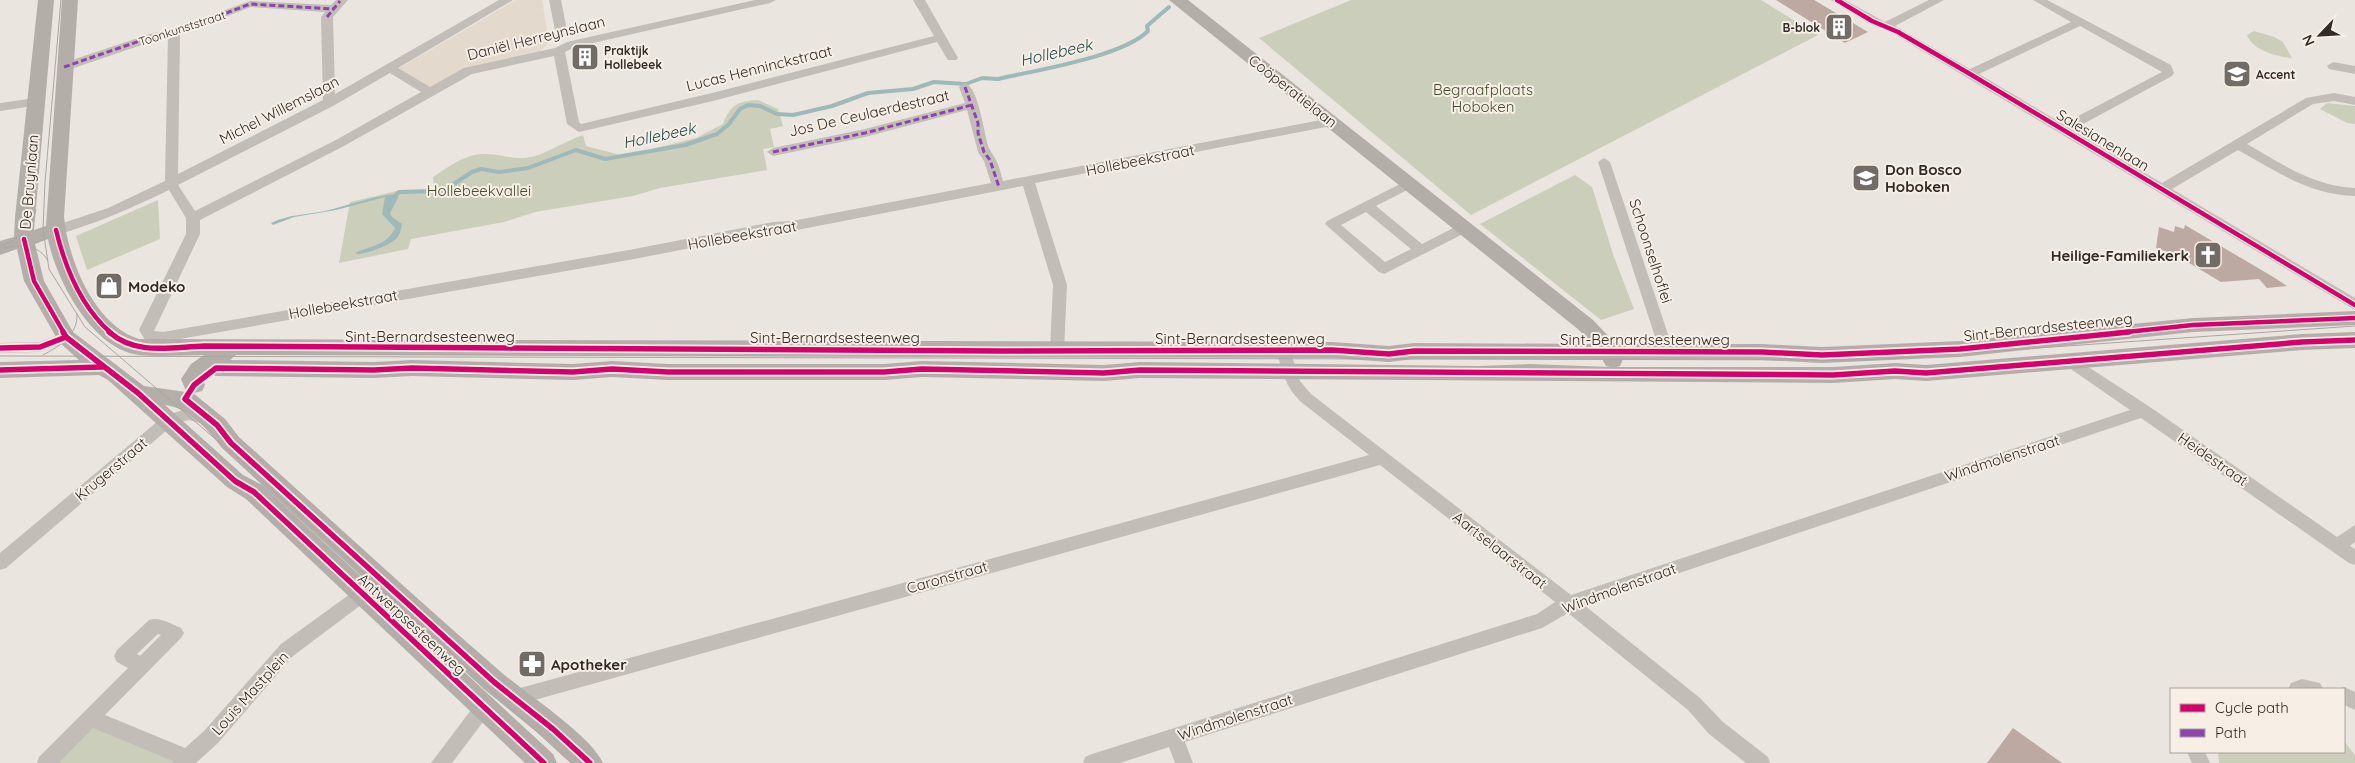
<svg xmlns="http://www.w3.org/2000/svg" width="2355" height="763" font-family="Quicksand,sans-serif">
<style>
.green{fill:#cbceba}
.plaza{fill:#e3d9cd}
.water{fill:#9eb9b8}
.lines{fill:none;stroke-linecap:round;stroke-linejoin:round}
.stream{stroke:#9eb9b8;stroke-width:4}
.building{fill:#bcaaa2}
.street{fill:#c3bdb8;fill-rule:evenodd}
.secondary{fill:#b4aea9;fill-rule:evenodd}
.tram{stroke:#aaa6a2;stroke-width:1}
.quiet{stroke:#8e44ad;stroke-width:3;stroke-dasharray:6 3;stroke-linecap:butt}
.cycleway-far1-casing{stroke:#f7efe6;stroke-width:7}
.cycleway-casing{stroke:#f7efe6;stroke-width:9}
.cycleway-far1{stroke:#d6006c;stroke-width:4.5}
.cycleway{stroke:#d6006c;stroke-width:5.5}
.labels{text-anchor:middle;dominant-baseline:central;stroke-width:4;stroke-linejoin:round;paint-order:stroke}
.far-poi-label{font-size:12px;font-weight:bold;fill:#322b27;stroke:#f7efe6;text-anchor:start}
.far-street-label{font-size:12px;fill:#322b27;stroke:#f7efe6}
.street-label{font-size:15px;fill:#322b27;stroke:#f7efe6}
.park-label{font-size:15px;fill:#424e2e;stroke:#f7efe6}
.poi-label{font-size:15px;font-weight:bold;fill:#322b27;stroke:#f7efe6;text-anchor:start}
.water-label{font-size:16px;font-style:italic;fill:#224c4f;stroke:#f7efe6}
</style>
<rect width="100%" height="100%" fill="#eae5df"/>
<g class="green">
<polygon points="1351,0 1761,0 1818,35 1471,215 1259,38"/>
<path d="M2254 31 2274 37 2283 42 2292 58C2278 57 2252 50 2247 35Z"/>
<path d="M758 100 778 109 783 126 770 129 774 147 763 149 767 170 660 188 633 196 535 212 504 222 411 239 408 249 339 263 350 202 401 190 434 189 433 177C449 167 465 153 486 154 498 154 512 159 525 158 547 155 562 142 583 135L586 146 624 156 696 138 723 124C730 105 738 101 758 100Z"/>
<polygon points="2327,103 2355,106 2355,124 2347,123 2320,109"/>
<polygon points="1575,175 1592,187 1614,257 1634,309 1601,320 1480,224"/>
<polygon points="158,200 160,239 87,270 76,236"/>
<polygon points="90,718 182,763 46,763"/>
<polygon points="2344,741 2355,755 2355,763 2219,763 2218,752 2344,752"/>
</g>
<polygon class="plaza" points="516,0 542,0 549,43 536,55 466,68 429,90 398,69"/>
<path class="water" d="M395 194H397L398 198 390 213 392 217 402 224C401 229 400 235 396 239 390 245 361 257 355 253 370 246 388 245 395 228L382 214 385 197 336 210 294 217 273 225 271 223C289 214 306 215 325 211 349 205 371 197 395 194Z"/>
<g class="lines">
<path class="stream" d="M393 198 399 192 443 191 472 172 481 169 499 172 528 168 576 150 605 159 685 145 717 134 729 124 740 109 748 105 760 106 777 114 793 115 832 106 868 93 913 89 934 82 966 84 982 78 998 79C1036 70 1122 57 1148 31L1147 26 1169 7"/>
</g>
<g class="building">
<polygon points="1776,0 1814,0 1868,32 1845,43"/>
<polygon points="2185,225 2275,278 2287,286 2267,288 2259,279 2221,282 2176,255 2156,248 2159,227 2174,232 2175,226 2184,229"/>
<polygon points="2013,728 2062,763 1987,763"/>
</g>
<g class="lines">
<g class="street">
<path d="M336 0H348L333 17 335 94 499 0H513L398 68 430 87 464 68 555 48 567 42 755 0H776L770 3 575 47 565 52 579 122 581 124 712 93 934 36 913 0H925L958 58 956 60H948L937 42 713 101 579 132 567 124 554 56 472 74 344 146 200 220V234L154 331 163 332 629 250 773 222 792 221 991 183 984 161 978 152 967 110 865 137 773 156 767 152 773 148 865 129 965 103 959 87 965 83C979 87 984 135 989 148 991 152 993 155 995 158 999 165 1001 174 1003 181L1331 118 1337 122 1331 126 1035 183 1067 285 1064 350 1062 354H1052L1050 350 1053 285 1023 186 792 231 773 232 629 260 163 342 145 340 139 330 186 234V218L169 190C132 208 95 224 56 235L49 230 51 227 108 208 165 181 168 36 68 70H60L58 67 60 64 150 34 179 27 250 1 331 5ZM251 7 325 12 321 17 323 100 178 174 180 34ZM390 73 421 92 336 140 195 211 178 185 333 106Z"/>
<polygon points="549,0 561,0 567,30 565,32 557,32 555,30"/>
<path d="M1831 0H1845L1885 22 1929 0H1944L1895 26 1970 69 2071 22 2033 0H2047L2171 65 2174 73 2172 76 2072 130 2162 183 2306 98 2334 93 2355 97V105L2334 101 2313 104 2247 144C2282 164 2313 186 2355 188V196C2310 195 2276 171 2238 150L2172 189 2355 298V310L1966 77 1894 34 1868 23ZM2080 26 2162 72 2063 124 1979 74Z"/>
<polygon points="2333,62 2355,66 2355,74 2329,69 2327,66"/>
<polygon points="36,98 42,102 40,105 0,111 0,103"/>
<polygon points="1604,158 1610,162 1674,352 1672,356 1662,356 1660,352 1598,162"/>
<path d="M1408 180 1413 181 1415 184 1413 187 1376 206 1422 244 1459 225 1464 223 1471 228 1469 231 1384 274 1379 272 1325 224 1327 221ZM1366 212 1411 249 1385 262 1341 225Z"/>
<polygon points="66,332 71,333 73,337 71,341 40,352 0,353 0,343 39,342"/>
<path d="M1284 346 1289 347 1300 381 1311 394 1571 595 2130 410 2065 365 2063 361 2065 357 2070 355 2150 407 2337 537 2355 525V542L2350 546 2355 549V565L2349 563 2141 418 1584 605 1700 698 1723 722 1768 757 1770 763H1746L1709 734 1688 710 1568 613 1542 628 1185 742 1193 763H1175L1169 747 1120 763H1083L1085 757 1092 754 1537 614 1555 602 1380 465 513 706 507 704 504 698 507 692 513 690 1369 455 1301 402C1286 388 1281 370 1277 351L1279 347Z"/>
<polygon points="189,408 211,413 214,417 211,421 200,423 189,420 174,424 6,568 0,570 0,553 164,416"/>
<path d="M363 587 369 589 372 594 369 599 293 656 218 743 196 763H173V761L93 728 59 763H37L39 757 128 668 117 662 114 656 117 650 149 620C159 616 171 624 181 628L184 633 181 638 105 715 185 748 204 731 281 644 357 589ZM158 634 161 635 140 656 137 654Z"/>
<polygon points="2302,679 2320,683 2323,689 2288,689 2291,683"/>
<polygon points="2344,687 2355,692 2355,710 2344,705 2344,689 2338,689"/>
<polygon points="483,700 489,702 492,708 489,714 452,763 431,763 477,702"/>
<polygon points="2187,752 2205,752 2210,763 2192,763"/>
</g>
<path class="secondary" d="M38 0H54L34 230 46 226 62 0H78L64 217C68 259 94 325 139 339L1332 342 1389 346 1414 343 1591 344 1579 330 1169 0H1188L1593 320 1616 344H1762L1822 347 1960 341 2193 318 2355 311V325L2193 332 1960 357 1822 363 1762 360 1623 359 1620 366 1616 367H1833L1895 363 1926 365 2302 334 2355 332V348L2302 350 1926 381 1895 379 1833 383 1140 378 1104 381 922 377 884 380H668L612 377 573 380 412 376 374 378 216 376 208 373 203 379 205 385 202 391 194 393 186 391 181 379 191 364 204 355C183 355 160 357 139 355 92 349 56 280 48 239L35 244 44 281 73 332 144 386 193 393 225 419 239 437C326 515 413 596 502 673 527 694 591 736 603 763H571L544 738 485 690 223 449C208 430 190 408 165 405L243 475 262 485 553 754 557 763H525L246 499 227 487 108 380 99 375 0 378V362L79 360 59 342 24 281 17 249 0 255V241L14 237 15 217ZM236 355 1332 358 1389 362 1414 359H1602L1606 366 1610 367 1530 364 1479 366 1140 362 1104 365 922 361 884 364H668L612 361 573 364 412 360 374 362 230 360Z"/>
<g class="tram">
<polyline points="61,0 45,182 43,229 49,269 85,327 241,461 571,763"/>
<path d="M0 247C18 239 31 230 36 210"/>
<path d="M4 248C21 245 39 244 48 261"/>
<path d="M43 355C60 346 78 335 77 314"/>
<polyline points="0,356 1865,360 2355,326"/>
<polyline points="67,362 117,372 142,386"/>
</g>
<g class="quiet">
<polyline points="327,17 340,1"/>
<polyline points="64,67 154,36 182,30 250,4 333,9"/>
<polyline points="965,87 978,123 978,133 984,152 990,160 999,187"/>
<polyline points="773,152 865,133 972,105"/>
</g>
<defs>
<g id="cycleway-far1">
<polyline points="1837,0 1872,21 1898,32 1970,74 2355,305"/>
<path d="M56 230C65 267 81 307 111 333"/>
<polyline points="24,239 34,281 64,333"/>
<polyline points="2117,333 2193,325 2355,318"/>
</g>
<g id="cycleway">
<polyline points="63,332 66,337 138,393 235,481 254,492 544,763"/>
<path d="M109 332C137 356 171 347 204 346L1000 351 1332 350 1389 354 1414 351 1762 352 1822 355 1960 349 2129 332"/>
<polyline points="0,348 40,347 66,337"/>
<polyline points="0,370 102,367"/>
<polyline points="590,763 553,729 494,682 231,443 217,425 185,399 194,385 216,368 374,370 412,368 573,372 612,369 668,372 884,372 922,369 1104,373 1140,370 1833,375 1895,371 1926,373 2302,342 2355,340"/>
</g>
</defs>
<use href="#cycleway-far1" class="cycleway-far1-casing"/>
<use href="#cycleway" class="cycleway-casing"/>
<use href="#cycleway-far1" class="cycleway-far1"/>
<use href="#cycleway" class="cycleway"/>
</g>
<defs>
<symbol id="building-square" viewBox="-11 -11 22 22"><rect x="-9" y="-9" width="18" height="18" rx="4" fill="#726c67" stroke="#f7efe6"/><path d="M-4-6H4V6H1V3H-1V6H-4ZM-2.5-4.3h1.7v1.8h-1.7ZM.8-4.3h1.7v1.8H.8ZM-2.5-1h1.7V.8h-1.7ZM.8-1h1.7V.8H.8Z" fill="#fff"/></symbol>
<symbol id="school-square" viewBox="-11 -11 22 22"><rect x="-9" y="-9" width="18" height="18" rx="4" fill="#726c67" stroke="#f7efe6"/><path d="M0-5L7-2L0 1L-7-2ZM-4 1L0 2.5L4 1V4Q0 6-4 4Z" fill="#fff"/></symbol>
<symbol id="church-square" viewBox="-11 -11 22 22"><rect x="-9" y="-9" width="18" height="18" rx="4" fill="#726c67" stroke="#f7efe6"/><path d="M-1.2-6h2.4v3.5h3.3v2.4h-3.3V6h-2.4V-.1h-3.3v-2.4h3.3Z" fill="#fff"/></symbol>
<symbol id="shop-square" viewBox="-11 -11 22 22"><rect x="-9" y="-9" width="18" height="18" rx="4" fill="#726c67" stroke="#f7efe6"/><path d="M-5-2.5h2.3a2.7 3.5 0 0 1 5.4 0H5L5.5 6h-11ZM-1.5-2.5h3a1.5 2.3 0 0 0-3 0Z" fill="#fff"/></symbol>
<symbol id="pharmacy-square" viewBox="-11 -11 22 22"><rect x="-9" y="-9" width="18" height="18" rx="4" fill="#726c67" stroke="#f7efe6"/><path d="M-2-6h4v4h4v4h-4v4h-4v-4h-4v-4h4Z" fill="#fff"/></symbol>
</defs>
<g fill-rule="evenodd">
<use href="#building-square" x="1823" y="11" width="32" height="32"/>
<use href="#building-square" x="569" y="41" width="32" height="32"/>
<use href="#school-square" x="2221" y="58" width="32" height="32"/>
<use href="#school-square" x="1850" y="162" width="32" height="32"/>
<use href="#church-square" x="2192" y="239" width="32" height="32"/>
<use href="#shop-square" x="93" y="270" width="32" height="32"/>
<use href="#pharmacy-square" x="516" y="648" width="32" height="32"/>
</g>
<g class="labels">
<g class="far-poi-label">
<text x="1820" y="27" text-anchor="end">B-blok</text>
<text x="604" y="50">Praktijk<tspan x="604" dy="14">Hollebeek</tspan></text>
<text x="2256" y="74">Accent</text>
</g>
<g class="far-street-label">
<text transform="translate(182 28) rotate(-18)">Toonkunststraat</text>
</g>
<g class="street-label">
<text transform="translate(536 38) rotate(-14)">Daniël Herreynslaan</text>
<text transform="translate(759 68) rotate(-14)">Lucas Henninckstraat</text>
<text transform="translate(1293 91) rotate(38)">Coöperatielaan</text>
<text transform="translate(279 110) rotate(-27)">Michel Willemslaan</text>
<text transform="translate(869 113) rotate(-13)">Jos De Ceulaerdestraat</text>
<text transform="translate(2103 140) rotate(31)">Salesianenlaan</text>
<text transform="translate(1140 160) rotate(-11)">Hollebeekstraat</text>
<text transform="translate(29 182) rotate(-85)">De Bruynlaan</text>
<text transform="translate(742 235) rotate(-10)">Hollebeekstraat</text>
<text transform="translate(1651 251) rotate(72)">Schoonselhoflei</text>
<text transform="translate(343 304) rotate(-10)">Hollebeekstraat</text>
<text transform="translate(2048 327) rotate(-6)">Sint-Bernardsesteenweg</text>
<text x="430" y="336">Sint-Bernardsesteenweg</text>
<text x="835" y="337">Sint-Bernardsesteenweg</text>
<text x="1240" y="338">Sint-Bernardsesteenweg</text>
<text x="1645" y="339">Sint-Bernardsesteenweg</text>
<text transform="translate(2002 458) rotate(-18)">Windmolenstraat</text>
<text transform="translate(2213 459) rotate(35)">Heidestraat</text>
<text transform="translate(111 469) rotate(-40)">Krugerstraat</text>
<text transform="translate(1500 550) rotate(38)">Aartselaarstraat</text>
<text transform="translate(947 577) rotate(-16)">Caronstraat</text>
<text transform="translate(1619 588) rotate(-20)">Windmolenstraat</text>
<text transform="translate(412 624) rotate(43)">Antwerpsesteenweg</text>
<text transform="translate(250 693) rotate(-48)">Louis Mastplein</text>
<text transform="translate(1235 717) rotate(-18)">Windmolenstraat</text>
</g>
<g class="park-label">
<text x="1483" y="89">Begraafplaats<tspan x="1483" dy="17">Hoboken</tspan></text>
<text x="479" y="190">Hollebeekvallei</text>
</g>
<g class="poi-label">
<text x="1885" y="169">Don Bosco<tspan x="1885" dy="17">Hoboken</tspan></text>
<text x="2189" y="255" text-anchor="end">Heilige-Familiekerk</text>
<text x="128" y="286">Modeko</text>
<text x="551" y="664">Apotheker</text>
</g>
<g class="water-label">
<text transform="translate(1056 52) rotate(-13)">Hollebeek</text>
<text transform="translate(659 135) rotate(-12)">Hollebeek</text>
</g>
</g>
<rect x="2170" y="688" width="175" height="65" fill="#f7efe6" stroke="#a8a19a"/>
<rect x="2180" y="704" width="25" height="8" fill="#d6006c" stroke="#a8a19a"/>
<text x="2215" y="713" font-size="15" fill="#322b27">Cycle path</text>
<rect x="2180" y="729" width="25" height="8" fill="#8e44ad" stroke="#a8a19a"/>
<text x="2215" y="738" font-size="15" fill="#322b27">Path</text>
<g transform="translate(2320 35) rotate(245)" stroke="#f7efe6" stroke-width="4" paint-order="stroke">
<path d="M0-4L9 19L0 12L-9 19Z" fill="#322b27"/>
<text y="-8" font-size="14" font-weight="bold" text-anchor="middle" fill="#322b27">N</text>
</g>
</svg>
